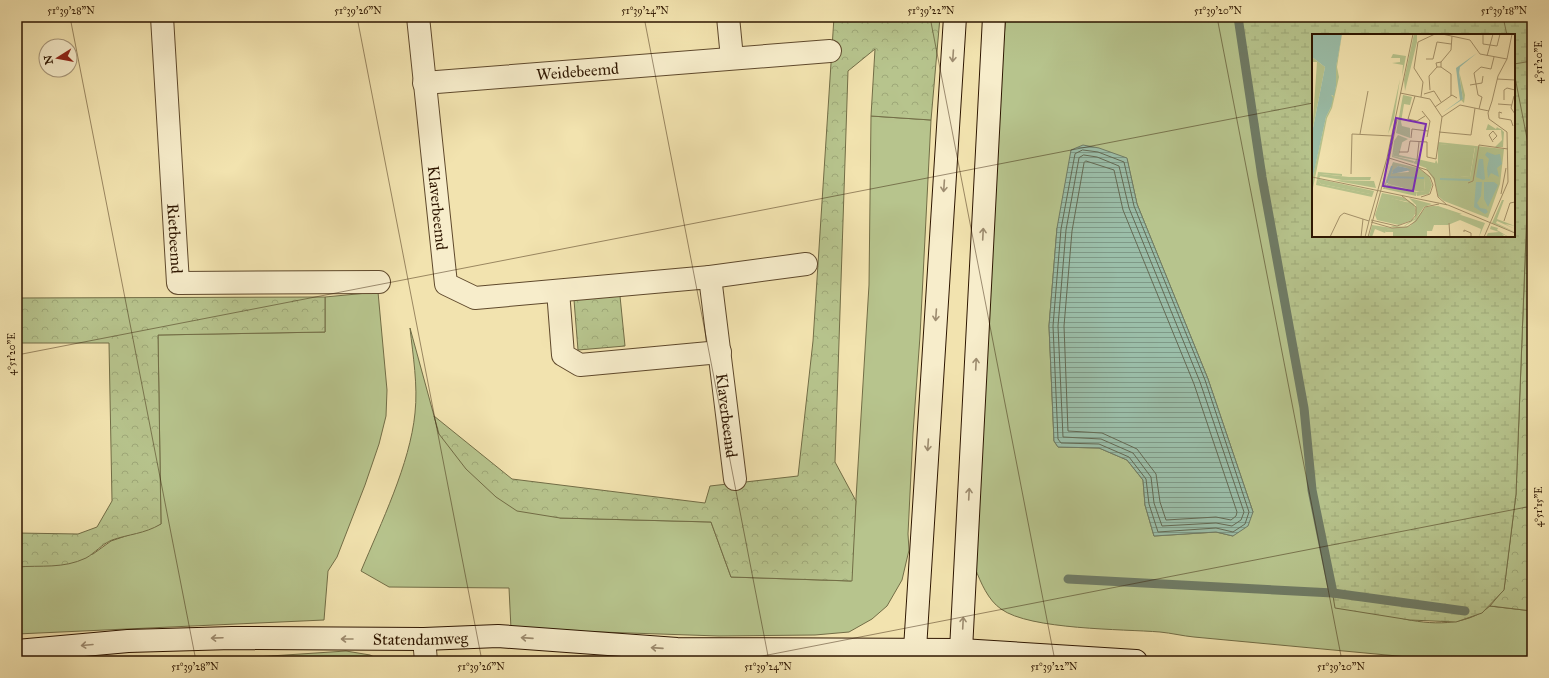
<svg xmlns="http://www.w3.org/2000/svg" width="1549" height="678" font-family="'IM FELL Great Primer',serif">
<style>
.green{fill:#b7c48d;stroke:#726d46;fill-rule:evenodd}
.forest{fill:url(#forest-crowns);stroke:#726d46}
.wetland{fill:url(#wetland-marsh);stroke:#726d46;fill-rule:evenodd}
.water{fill:url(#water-rules);stroke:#6f7b65}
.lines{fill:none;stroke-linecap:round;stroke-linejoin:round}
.shore{stroke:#646a54;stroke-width:1}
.stream{stroke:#6f7b65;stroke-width:9}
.minor-casing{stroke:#5f492c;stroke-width:24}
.secondary-casing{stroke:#2e1600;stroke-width:24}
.minor{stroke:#f7edcb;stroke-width:22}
.secondary{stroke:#f7edcb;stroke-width:22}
.oneway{stroke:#9d8c70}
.ticks{fill:none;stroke:#2e1600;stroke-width:1;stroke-opacity:0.45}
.labels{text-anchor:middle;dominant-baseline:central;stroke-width:4;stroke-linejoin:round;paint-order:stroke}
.street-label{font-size:16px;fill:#2e1600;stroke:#f7edcb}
.inset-river{fill:none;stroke:#9bbea9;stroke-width:2}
.inset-road{fill:none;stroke:#a49169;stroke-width:1}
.view{fill:#7b2cbf;fill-opacity:0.15;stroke:#7b2cbf;stroke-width:2}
.inset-edge{fill:none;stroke:#2e1600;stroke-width:2}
.neatline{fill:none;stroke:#2e1600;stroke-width:1.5}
.ticks-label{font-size:10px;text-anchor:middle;fill:#2e1600}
</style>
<defs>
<pattern id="forest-crowns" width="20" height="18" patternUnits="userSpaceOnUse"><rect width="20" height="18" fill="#b7c48d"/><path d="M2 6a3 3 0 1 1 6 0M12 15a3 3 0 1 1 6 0" fill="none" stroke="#9ea878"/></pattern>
<pattern id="wetland-marsh" width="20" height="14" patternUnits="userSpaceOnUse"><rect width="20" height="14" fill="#b7c48d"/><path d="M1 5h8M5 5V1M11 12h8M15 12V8" fill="none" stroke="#9ea878"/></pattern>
<pattern id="water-rules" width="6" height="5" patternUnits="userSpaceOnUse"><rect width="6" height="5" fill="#9bbea9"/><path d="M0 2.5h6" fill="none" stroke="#7f9987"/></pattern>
</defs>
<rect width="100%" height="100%" fill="#f2e3af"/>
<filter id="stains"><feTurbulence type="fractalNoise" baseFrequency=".005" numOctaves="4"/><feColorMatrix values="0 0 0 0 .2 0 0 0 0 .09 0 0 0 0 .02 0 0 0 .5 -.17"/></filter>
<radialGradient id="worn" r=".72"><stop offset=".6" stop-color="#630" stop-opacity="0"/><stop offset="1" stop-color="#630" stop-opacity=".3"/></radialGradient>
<g class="green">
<path d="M1006 17H1237L1400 618C1430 625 1466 627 1490 606L1532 611V661H1480L1408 657 1194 637C1183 636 1171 633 1160 632 1123 629 1030 630 1001 609 988 600 981 583 975 568L1001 66ZM1127 159 1137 204 1208 379 1253 512 1233 536 1216 532 1154 536 1145 505 1143 480 1127 460 1099 448 1058 447 1054 441 1049 326 1057 228Z"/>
<path d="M871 116 931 120 920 336 913 433 908 534 909 550 902 580 887 606 872 619 849 632 815 635 719 636 511 629 509 588 389 587 361 571C381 523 410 464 415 413 418 385 413 356 410 328L439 434 560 518 711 522 731 577 851 581 869 285Z"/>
<polygon points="378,292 387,390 386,416 379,444 365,485 337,557 328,571 324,620 17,634 17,567 93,554 111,541 161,524 158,335 325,332 325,297"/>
<polygon points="346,651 370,655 382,661 195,661"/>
</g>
<g class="forest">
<polygon points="834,17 940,17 931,120 871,116 875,49 848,71 835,462 856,501 852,581 731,577 711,522 560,518 517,511 496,497 466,469 439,434 434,416 512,479 705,503 710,486 798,476 813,341"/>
<polygon points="1532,80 1532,611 1490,606 1504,589 1516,494"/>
<polygon points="620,296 625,346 578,350 574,300"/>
<path d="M325 297V332L158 335 161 524C144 534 129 534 112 540 102 544 95 553 86 558 63 569 41 565 17 567V533L78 534 97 527 112 501 109 343H17V298Z"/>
</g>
<path class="wetland" d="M1237 17H1532V80L1516 494 1504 590 1482 613 1456 622 1410 620 1335 608ZM1313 35H1514V236H1313Z"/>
<polygon class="water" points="1083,145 1099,148 1127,158 1137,204 1208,379 1253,512 1248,526 1233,536 1216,532 1154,536 1145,505 1143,480 1127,460 1099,448 1058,447 1054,441 1049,326 1057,228 1071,150"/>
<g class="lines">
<g class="shore">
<polygon points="1083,150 1098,152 1124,162 1134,206 1205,380 1249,512 1245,524 1233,532 1216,528 1158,532 1149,504 1146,479 1129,457 1099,444 1061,443 1058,439 1053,326 1061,229 1075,154"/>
<polygon points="1084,155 1097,157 1119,166 1129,208 1200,382 1244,512 1241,520 1232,526 1216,523 1162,526 1154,503 1151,477 1133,453 1101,439 1063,437 1058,326 1066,230 1079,158"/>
<polygon points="1086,161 1114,170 1123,210 1194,384 1237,512 1236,516 1231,520 1216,517 1166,520 1160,502 1156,474 1137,449 1102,433 1068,431 1064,326 1072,231 1084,163"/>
</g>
<g class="stream">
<polyline points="1238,17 1262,177 1304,408 1312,490 1333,593"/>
<polyline points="1068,579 1333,593 1465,611"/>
</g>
<defs>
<g id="minor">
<path id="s1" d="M162 17 178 283 379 282"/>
<path id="s2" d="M418 17 446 284 475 298 710 277 735 479"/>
<polyline points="728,17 732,58"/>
<path id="s3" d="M424 83 830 51"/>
<polyline points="710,277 806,264"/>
<polyline points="558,291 563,355 580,365 720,352"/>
<polyline points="424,639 426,661"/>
</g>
<g id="secondary">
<path id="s4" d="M17 651 128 641 232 638 424 639 498 636 677 649 961 650 1136 661"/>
<polyline points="917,661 915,649 955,17"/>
<polyline points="956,661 961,650 994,17"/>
</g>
</defs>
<use href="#minor" class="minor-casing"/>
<use href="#secondary" class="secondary-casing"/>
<use href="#minor" class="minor"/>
<use href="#secondary" class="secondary"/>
</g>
<defs><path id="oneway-shaft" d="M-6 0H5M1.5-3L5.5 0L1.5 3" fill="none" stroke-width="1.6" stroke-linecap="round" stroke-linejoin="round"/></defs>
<g class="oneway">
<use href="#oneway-shaft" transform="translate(953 56) rotate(94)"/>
<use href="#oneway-shaft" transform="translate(944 186) rotate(94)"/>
<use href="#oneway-shaft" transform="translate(983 234) rotate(-87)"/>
<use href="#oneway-shaft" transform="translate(936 315) rotate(94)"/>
<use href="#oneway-shaft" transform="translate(976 364) rotate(-87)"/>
<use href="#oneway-shaft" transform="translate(928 445) rotate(94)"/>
<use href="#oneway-shaft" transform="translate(969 494) rotate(-87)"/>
<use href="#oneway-shaft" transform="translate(963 623) rotate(-87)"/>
<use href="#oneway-shaft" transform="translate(217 638) rotate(178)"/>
<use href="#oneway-shaft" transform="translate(527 638) rotate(-176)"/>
<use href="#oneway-shaft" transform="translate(347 639) rotate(-180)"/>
<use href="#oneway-shaft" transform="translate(87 645) rotate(175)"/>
<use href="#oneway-shaft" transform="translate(657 648) rotate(-176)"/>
</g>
<path class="ticks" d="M70 17 196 661M357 17 482 661M644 17 769 661M930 17 1055 661M1217 17 1342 661M1503 17 1507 35M1514 64 1532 61M1514 72 1532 164M17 355 1313 103M737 661 1532 506"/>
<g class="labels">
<g class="street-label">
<text stroke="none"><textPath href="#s3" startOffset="154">Weidebeemd</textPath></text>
<text stroke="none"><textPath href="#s2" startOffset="192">Klaverbeemd</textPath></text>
<text stroke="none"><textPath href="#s1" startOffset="222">Rietbeemd</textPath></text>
<text stroke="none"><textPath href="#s2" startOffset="676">Klaverbeemd</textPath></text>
<text stroke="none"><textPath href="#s4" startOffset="404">Statendamweg</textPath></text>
</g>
</g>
<g transform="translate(1312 34)">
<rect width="203" height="203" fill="#f2e3af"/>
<path d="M30 0 25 33 27 43 25 52 20 74 15 84 1 154V141L14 83 19 73V61L21 62 24 52V32ZM102 0H105V8L93 57 92 46ZM0 23 13 33 0 99 5 28H0ZM147 37 153 61 152 69 149 66 151 65ZM91 61 100 63 98 71 92 70 89 88 90 92 98 94V104L84 99ZM176 90 184 95 185 93 186 94 189 95 192 98 191 113H183L190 106 189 96H174ZM86 101 96 105 87 110 81 122 102 127 101 129 80 123 82 107ZM127 110 163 112 158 143 128 141ZM81 128 106 134 117 142 120 151 117 160 105 162V158L113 157 112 144 76 143 73 155H71ZM86 132 95 134 97 138 80 139ZM6 138 30 140V142L9 140 7 145 62 157 60 163 58 160 9 150 5 145ZM22 146 62 147 64 154 30 148ZM70 159 90 163 102 170 104 178 100 186 87 191 65 186 63 181ZM72 163 97 168 67 176ZM97 164 120 170 112 173 104 185 93 192 81 193 78 192H92L103 184 104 171ZM190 166H192L185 185 203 192 193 190 203 195 185 187 184 189 203 198 180 189ZM126 172 150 180 88 197 75 195 73 199 63 195 60 203H57L60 191 80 194 98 192 114 173ZM179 192 186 194 185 196 197 203 190 200 193 203H174L176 199 187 198 178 195Z" fill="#b7c48d" fill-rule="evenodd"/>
<path d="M81 20 94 22 90 43 91 31 80 29 88 28V24H79ZM88 45 82 85 76 100 79 86ZM91 105 87 121 123 129 124 126 126 130V108L192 115 188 150 176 184 132 167 126 162 123 148 114 134 101 129 104 126 81 122 87 108ZM128 110 163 114 158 143 128 140ZM9 140 37 143H59L58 146H30L7 142ZM5 145 9 150 59 160 60 163 4 151ZM75 150 105 158 104 162 73 155ZM72 162 101 170V178L66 176ZM122 172 173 189 167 203 169 195 148 186 136 191H122L120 197H115V203H81V198H74V195L87 196 101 192 116 173Z" fill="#b7c48d" fill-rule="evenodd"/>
<path d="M77 143 112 144 113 157 108 158 76 150Z" fill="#b7c48d"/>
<path d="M0 0H30L24 33V52L22 62 19 61 21 64 19 73 14 83 0 147V99L13 33 0 23ZM165 19 148 33 147 39 151 65 130 79 148 66 144 34ZM175 118 183 121 188 120 190 130 185 134 187 143 179 139 176 144 175 134 177 125 173 121ZM167 125H171L173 145 171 146 164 143ZM86 132 95 134 99 136 80 140 81 136ZM164 148H170L169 162 165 169 168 174 174 175 176 178 173 180 162 173ZM172 148H182L186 151 176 173 172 165Z" fill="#9bbea9"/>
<path class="inset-river" d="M77 143 112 144M128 145 158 146M75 149 80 132"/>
<path class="inset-road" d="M130 0 158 6 168 20 195 25M171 0V10L185 12 188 0M175 22 181 0M114 25H121L125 8 139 10M129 28V33H125L124 29 129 28 139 16 140 2M129 33 139 40V62M185 45 203 46M158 51 170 49 171 42M118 56 117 42 125 33M88 59 118 65 130 83 148 71 177 77M112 60 122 57 129 68M103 62 96 85 105 87 113 82M202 62 199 74 203 80M109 63 111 48 102 34 106 8 123 0M192 66V56L195 54 203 56V62M180 67 186 42 195 25 200 0M186 70 200 71M123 73 140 61 145 64M167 75 170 63 166 61 162 39 169 33 179 35 182 23M110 77 118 87 115 103M190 79 187 78V84L199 86 201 92M127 98 159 101 163 74M48 100 56 57M99 104 100 95 116 97M181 106 185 102 181 97 177 101 181 108M87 118H96L98 107 115 108V123L124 125 130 83M77 124 115 136 122 144 126 163 135 171M105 126 107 108M107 134 118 143 121 151 118 160 109 163M39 140 40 100 80 102M0 143 136 171 203 199M156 149 161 147 167 111 196 115M189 160 194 134M59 186 85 192 99 187 104 181V173L90 162M57 187 75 124 101 0M192 187 198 169 203 168M59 188 80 194 95 193 104 187 113 173 127 170M60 189 77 126 85 86M137 189 138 203M152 198V196L159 199V203M18 203 28 182 32 179 57 187 53 203M49 203 51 185M56 203 60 189M172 203 196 148 195 98 177 85 176 79 180 67"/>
<path class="view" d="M84 84 114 90 101 157 71 152Z"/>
<rect width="203" height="203" class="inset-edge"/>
</g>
<rect width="1549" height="678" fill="none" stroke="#f2e3af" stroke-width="44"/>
<g transform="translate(58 58) rotate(259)"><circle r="19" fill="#f7edcb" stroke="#a7977a"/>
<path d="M0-3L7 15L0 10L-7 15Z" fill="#8f2418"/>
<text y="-6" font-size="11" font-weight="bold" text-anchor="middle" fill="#2e1600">N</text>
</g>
<rect x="22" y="22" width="1505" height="634" class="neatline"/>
<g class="ticks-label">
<text x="71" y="14">51°39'28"N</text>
<text x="358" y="14">51°39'26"N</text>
<text x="645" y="14">51°39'24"N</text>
<text x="931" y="14">51°39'22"N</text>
<text x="1218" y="14">51°39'20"N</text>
<text x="1504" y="14">51°39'18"N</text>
<text transform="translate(1538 62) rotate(-90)" y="4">4°51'20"E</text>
<text transform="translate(11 354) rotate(-90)" y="4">4°51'20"E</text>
<text transform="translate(1538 507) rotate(-90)" y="4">4°51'15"E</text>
<text x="195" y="670">51°39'28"N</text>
<text x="481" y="670">51°39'26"N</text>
<text x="768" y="670">51°39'24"N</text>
<text x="1054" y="670">51°39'22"N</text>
<text x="1341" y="670">51°39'20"N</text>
</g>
<rect width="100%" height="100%" filter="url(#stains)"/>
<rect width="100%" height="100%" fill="url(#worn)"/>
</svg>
